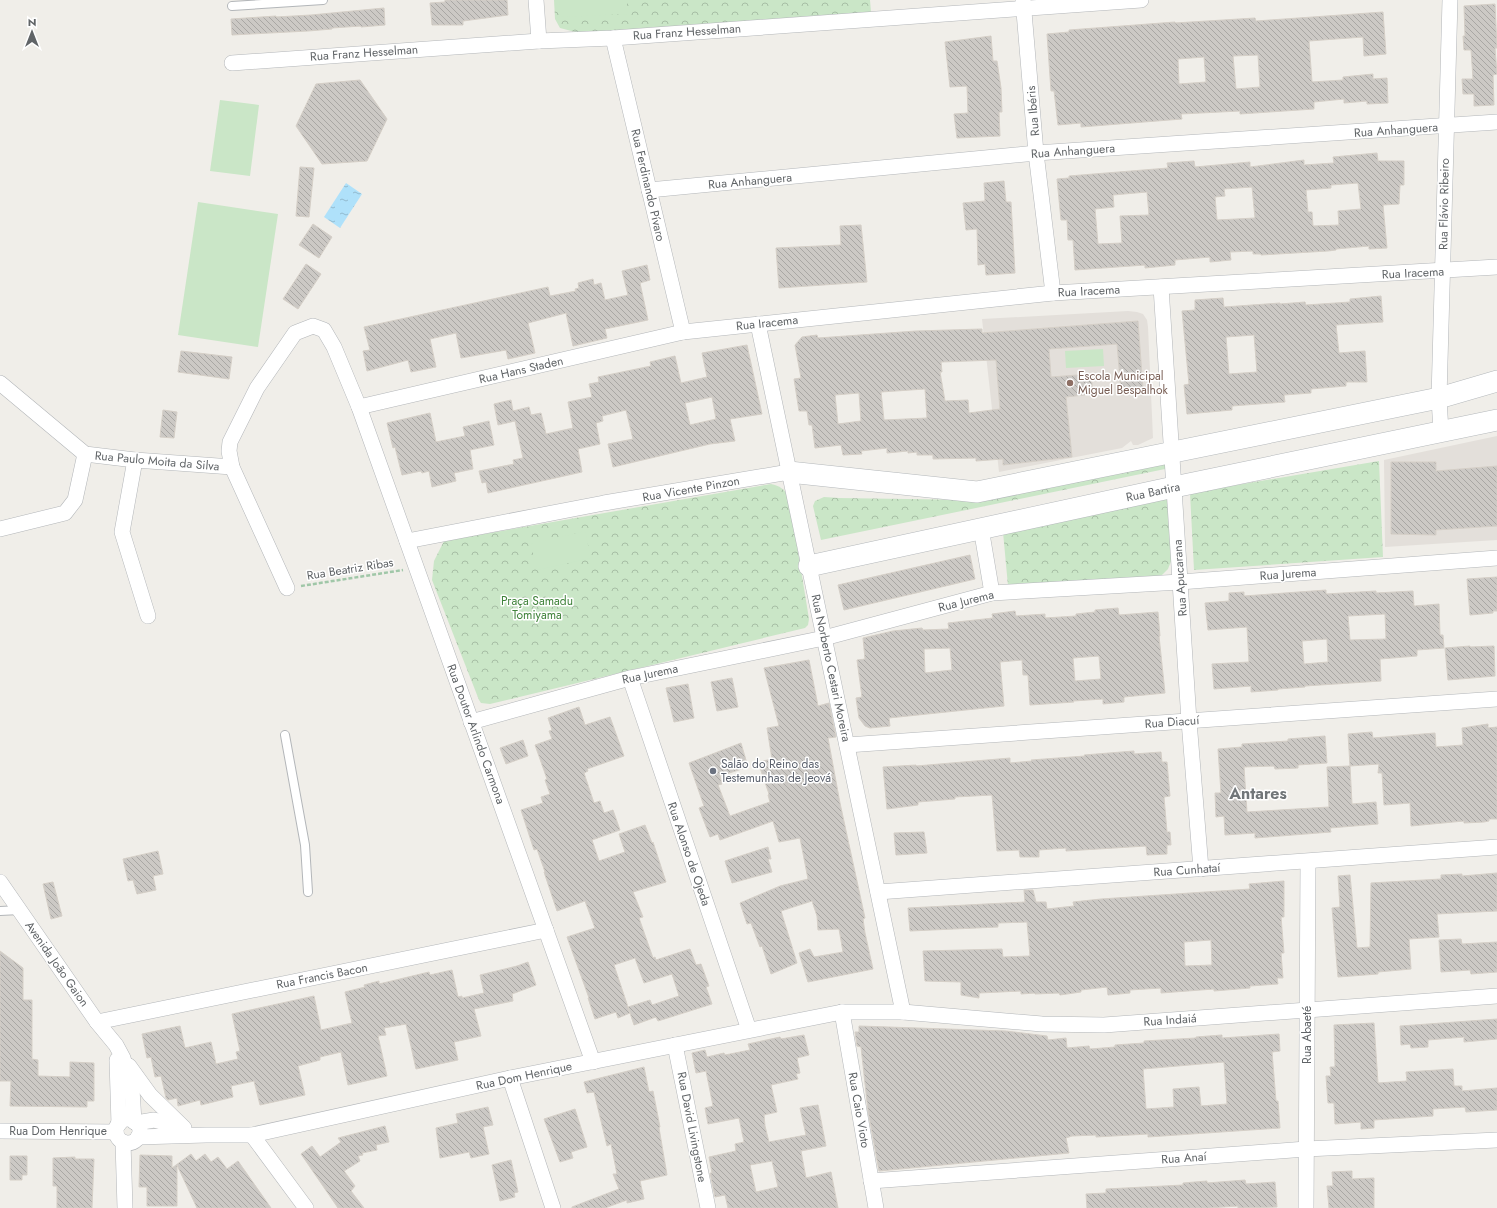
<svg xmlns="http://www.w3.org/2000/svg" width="1497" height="1208" font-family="Jost,sans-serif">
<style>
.education{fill:#e3dfda}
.forest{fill:url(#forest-crowns)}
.pitch{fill:#cae6c7}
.water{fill:url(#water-ripples)}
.building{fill:url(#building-back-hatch);stroke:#d5cfc7;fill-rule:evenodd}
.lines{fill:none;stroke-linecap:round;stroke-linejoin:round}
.lane-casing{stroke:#b3b6b9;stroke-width:10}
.street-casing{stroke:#b3b6b9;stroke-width:16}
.secondary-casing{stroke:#b4b8bb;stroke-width:22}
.path{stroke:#a0c7a8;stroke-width:2.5;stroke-dasharray:4 2;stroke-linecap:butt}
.lane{stroke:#fff;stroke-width:8}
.street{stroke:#fff;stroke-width:15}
.secondary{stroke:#fff;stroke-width:21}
.education-dot{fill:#8d6e63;stroke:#fff;stroke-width:1.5}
.worship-dot{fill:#6b7280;stroke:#fff;stroke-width:1.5}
.labels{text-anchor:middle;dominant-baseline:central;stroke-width:3;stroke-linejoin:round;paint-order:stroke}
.street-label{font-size:12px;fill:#606467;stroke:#fff}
.education-label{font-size:12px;fill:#785e54;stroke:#fff;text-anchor:start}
.park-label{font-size:12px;fill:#40833b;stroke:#fff}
.worship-label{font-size:12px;fill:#5b616d;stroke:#fff;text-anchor:start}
.district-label{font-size:16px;font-weight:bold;fill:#717679;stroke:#fff}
</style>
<defs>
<pattern id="forest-crowns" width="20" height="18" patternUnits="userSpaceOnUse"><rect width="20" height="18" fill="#cae6c7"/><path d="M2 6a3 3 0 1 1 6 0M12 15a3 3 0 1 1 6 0" fill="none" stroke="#a7bea5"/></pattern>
<pattern id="water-ripples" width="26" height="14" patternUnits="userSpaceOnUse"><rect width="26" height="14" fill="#afe1fa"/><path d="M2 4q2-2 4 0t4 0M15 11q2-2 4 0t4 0" fill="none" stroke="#92bace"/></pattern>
<pattern id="building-back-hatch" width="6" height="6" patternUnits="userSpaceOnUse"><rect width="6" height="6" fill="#ccc9c5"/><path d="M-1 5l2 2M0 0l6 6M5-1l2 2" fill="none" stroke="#a9a7a4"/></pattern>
</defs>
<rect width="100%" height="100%" fill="#f0eee9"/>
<g class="education">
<polygon points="1128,311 1137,312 1143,314 1147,320 1148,327 1153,438 1138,445 1133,445 1131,441 1122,448 999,472 982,319"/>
<polygon points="1497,436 1497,540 1385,547 1384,460"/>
</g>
<g class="forest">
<polygon points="554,0 870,0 871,12 579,33 560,28 555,19"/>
<polygon points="1379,461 1383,557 1194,570 1190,493"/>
<polygon points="1165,463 1165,469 821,540 813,506 815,501 824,497 839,498 974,500"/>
<path d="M771 484C780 486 784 489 789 496L809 619 808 625 805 628 490 704 481 703 479 700 432 580 434 561 444 541Z"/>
<polygon points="1168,496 1173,556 1168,569 1161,576 1008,586 1003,532"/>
</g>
<g class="pitch">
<polygon points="559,0 627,0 627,14 560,17"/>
<polygon points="220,100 259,105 250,176 210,171"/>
<polygon points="198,202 278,214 258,347 178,335"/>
<polygon points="1103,349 1104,366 1066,368 1065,351"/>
<polygon points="585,531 591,558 537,570 531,544"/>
</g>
<polygon class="water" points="346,183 362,194 340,228 324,217"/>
<g class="building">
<polygon points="445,0 507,0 508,15 463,21 463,25 432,25 430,3 445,2"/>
<polygon points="1495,4 1497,48 1495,48 1497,74 1493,75 1494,105 1474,106 1474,94 1463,94 1462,79 1473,79 1471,50 1464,50 1463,36 1465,36 1464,6"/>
<polygon points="384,8 385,25 361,27 361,26 332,28 332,29 308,31 232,35 231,19 276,16 276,17 311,15"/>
<path d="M1383 12 1386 54 1364 56 1363 37 1309 41 1312 82 1343 80V77L1373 74V79L1387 78 1388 103 1367 104V101L1344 103V99L1314 102V109L1240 114V111L1181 114 1182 119 1081 127V123L1058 125 1054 91H1051L1047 34 1069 32V30L1175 22V23L1255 18 1256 21ZM1258 55 1260 87 1236 89 1233 56ZM1204 57 1206 82 1179 84 1178 59Z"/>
<polygon points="991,36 993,61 997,61 1001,88 1002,112 999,112 1000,136 957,138 954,114 968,113 967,86 950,87 945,42"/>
<polygon points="360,80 387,119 367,161 322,164 296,126 316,84"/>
<path d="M1377 153 1378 161H1404V185H1400L1399 204 1383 205 1387 248 1369 249V246L1336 249V250L1328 251 1261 255V254H1253V251L1230 252 1231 260 1210 262V257L1175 260V265L1145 268V265L1075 270 1073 240H1068L1067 220H1061L1057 179 1069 178V176L1168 168 1167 163 1194 161 1195 167 1250 162V167L1304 160V165L1334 163 1333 157ZM1358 183 1361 209 1338 211 1339 225 1313 226 1312 212H1308L1306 190 1331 188V185ZM1252 187 1255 218 1217 220 1215 197 1225 196 1224 189ZM1147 192 1149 215 1120 216 1122 243 1098 244 1095 209 1114 207 1113 195Z"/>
<polygon points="300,167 314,168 309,217 296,216"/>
<polygon points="1004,181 1006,202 1011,202 1015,273 986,275 985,264 978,265 977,229 966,230 963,203 985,201 984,183"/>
<polygon points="313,224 332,237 319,258 299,245"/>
<polygon points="861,225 867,282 779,288 776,248 841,245 840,226"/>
<polygon points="306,264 321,274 298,309 283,299"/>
<polygon points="647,265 650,280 640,283 648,320 605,329 607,338 573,346 566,313 528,323 535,353 508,359 506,350 461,358 456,333 430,339 436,367 411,372 408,360 367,371 363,351 370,350 364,327 548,287 550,296 576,291 575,289 579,288 578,283 593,279 594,285 601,283 605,300 628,295 622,271"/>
<path d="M1381 296 1383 322 1336 325 1339 353 1365 351 1367 382H1346V386L1311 389V393L1284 395 1285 402 1232 406V410L1187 414 1184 385 1189 384 1182 311 1195 310V300L1223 298 1224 307 1280 303V304L1305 302 1306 305 1350 302V299ZM1254 335 1257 372 1229 374 1226 337Z"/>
<path d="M1138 321 1143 389 1121 391 1117 344 1049 349 1051 377 1091 374 1093 394 1066 397 1072 457 1003 465V459L976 461V458L933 459V455H917V452L908 453V451L887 453V448L861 451 862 454 843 455 841 445 815 448 812 425H809L807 411H799L794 379 801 378 795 345 802 337 817 335 818 338 916 331 982 329V333ZM996 360 1000 409 969 413 968 400 945 401 940 372H942L941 362ZM925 389 927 418 884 420 881 392ZM859 393 861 421 838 424 835 395Z"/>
<path d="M747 345 762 414 730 419 735 441 710 444 613 467 608 444 633 439 626 410 602 416 603 421 596 423 600 444 578 449 582 472 488 493 486 482 482 483 479 471 514 464 513 460 523 458 515 421 498 425 494 404 511 400 513 411 529 407 531 415 541 413 546 434 573 428 568 402 592 397 589 384 599 382 598 377 651 366 650 362 675 356 681 383 707 377 702 353ZM712 397 716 419 690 425 685 403Z"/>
<polygon points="181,351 232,357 229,379 178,372"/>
<polygon points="163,410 177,412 174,438 160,437"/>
<polygon points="430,413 436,442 465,436 463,427 489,421 494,445 470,450 473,469 454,473 456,481 432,487 429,471 422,473 421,471 402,475 395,447 393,448 387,423"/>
<polygon points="1391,462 1436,462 1436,471 1497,466 1497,526 1436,530 1436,535 1391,534"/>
<polygon points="970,555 975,579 844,610 838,585"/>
<polygon points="1497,577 1497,611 1493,611 1493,613 1470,615 1467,579"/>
<path d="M1326 590V594L1376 591V593L1413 591 1414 606 1439 604 1440 635H1443L1444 648 1417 650V656L1380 659 1381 681 1305 686V687L1278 689V690L1251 692V686L1214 689 1212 664 1249 662 1247 627 1208 630 1205 603 1229 601V593L1244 592V596ZM1385 614 1386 639 1350 640 1348 616ZM1327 639 1328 662 1304 664 1302 641Z"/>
<path d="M1118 608 1119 615 1158 612 1160 636H1159L1165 693 1124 697V702L1103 704V699L1073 701 1074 702 1030 705 1028 675H1023L1022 660 1000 662 1004 706 889 718 890 726 870 728 865 726 859 718 856 698 862 697 857 660 865 659 863 638 893 631 922 628 923 630 949 629 948 623 993 618 992 614 1015 611 1016 616 1045 614V618L1076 616V614L1095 612V610ZM950 648 952 670 925 673 924 649ZM1099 656 1101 679 1075 681 1073 658Z"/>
<polygon points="1470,646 1470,647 1494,646 1495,676 1448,680 1445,648"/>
<polygon points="809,660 818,706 829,703 836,737 828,738 840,803 865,918 863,919 865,933 873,969 808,982 799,953 810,949 814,957 843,952 839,929 818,930 817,916 812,901 781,911 797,963 771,974 762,946 760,947 751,923 747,924 740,903 780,886 808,879 800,838 779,842 773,821 720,840 718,834 710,837 699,808 704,806 689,763 741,743 748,767 720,776 722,784 718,785 730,816 770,802 768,795 769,794 758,762 772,759 767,728 779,726 764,668"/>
<polygon points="732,678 738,707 717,711 711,682"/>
<polygon points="688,684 694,718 674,722 666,688"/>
<path d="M579 707 585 725 610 717 624 756 587 769 588 771 584 773 594 803 600 801 604 813 613 810 620 830 592 840 599 861 625 852 619 834 645 825 652 843 653 842 666 882 633 892 643 917 639 918 653 958 655 957 656 960 690 949 696 965 701 964 709 986 706 987 712 1004 658 1021 656 1017 634 1025 628 1007 630 1013 618 1018 616 1012 595 1019 588 998H589L567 937 595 928 585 901 557 911 544 872H545L537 849 534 850 521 810 543 803 541 797 550 794 545 780 547 779 535 745 552 739 549 731 552 730 548 718ZM635 958 644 983 672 974 679 996 652 1005 650 1000 628 1007 614 965Z"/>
<polygon points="1488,724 1488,728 1497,727 1497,819 1489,819 1489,821 1484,822 1464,823 1464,821 1411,826 1410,803 1384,805 1382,773 1378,773 1379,764 1350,766 1352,804 1376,802 1378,824 1330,828 1331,832 1255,838 1255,833 1225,835 1224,816 1216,817 1215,793 1221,793 1218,749 1242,747 1242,744 1288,741 1288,739 1325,736 1327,763 1298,765 1298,768 1275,769 1274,766 1244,767 1247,812 1329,807 1327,767 1350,766 1348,734 1372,732 1373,738 1435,733 1436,747 1463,745 1462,728"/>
<polygon points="523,740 528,756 506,764 500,748"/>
<polygon points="1134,751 1134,754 1161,752 1162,762 1167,762 1170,796 1164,797 1167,832 1170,832 1171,845 1167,845 1167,854 1147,855 1146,846 1066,851 1066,848 1039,850 1039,857 1020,857 1019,850 997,851 992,795 955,797 955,799 918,802 918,805 887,809 883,767 916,765 916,766 1010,758 1010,763 1032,761 1031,760 1085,756 1084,755"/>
<polygon points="924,832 927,853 896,855 894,833"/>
<polygon points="768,847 771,859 768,859 772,872 732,883 725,861"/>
<polygon points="158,851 163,874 153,876 156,890 137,894 133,880 128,881 123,859"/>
<polygon points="1497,873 1497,911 1437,914 1439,937 1409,939 1411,969 1378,972 1378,974 1338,977 1332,908 1340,907 1338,876 1350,875 1357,948 1370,947 1371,883 1441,879 1441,875 1462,874 1462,876"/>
<path d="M1284 881V917H1281L1284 953H1281L1283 978H1277L1278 984 1250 986V988L1214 991V989L1161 993V988L1130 990V993L1108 995 1107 987 1081 990V992L1060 995 1059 993 1035 994V993L1021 994V991L979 993V998L961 995V982L925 981 923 951 1002 949 1003 957 1030 956 1027 922 998 923V927L910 931 908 908 1025 902 1024 890H1033L1036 902H1046L1047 909 1074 906 1073 902 1101 899 1250 889 1249 884ZM1211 940 1212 965 1185 966 1184 942Z"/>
<polygon points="53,882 62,916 51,919 43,884"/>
<polygon points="1461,939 1462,944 1497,942 1497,972 1471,974 1470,970 1441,972 1439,940"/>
<polygon points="0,951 23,968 23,1000 32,1000 32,1059 38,1060 38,1076 70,1077 70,1062 94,1063 94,1101 87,1101 87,1107 10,1106 11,1081 0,1081"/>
<polygon points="528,962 536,985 512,994 513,1001 474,1009 481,1036 454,1042 458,1060 416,1069 406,1024 384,1028 386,1035 378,1036 387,1076 348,1085 341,1052 320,1057 320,1060 298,1066 305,1095 260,1105 254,1081 231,1086 233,1097 201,1105 200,1100 178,1106 177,1098 168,1100 166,1098 161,1076 155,1077 151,1057 147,1058 142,1034 180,1026 185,1048 211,1042 216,1064 238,1059 236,1052 240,1051 232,1014 314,996 321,1030 352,1023 345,992 365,987 364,985 379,981 379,984 429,972 430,975 452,970 458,997 462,996 462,998 484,993 480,975 517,966"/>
<polygon points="1497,1019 1497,1039 1464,1042 1464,1037 1428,1040 1428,1047 1411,1048 1410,1044 1401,1045 1400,1026"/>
<polygon points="1374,1023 1378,1083 1407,1081 1406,1072 1453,1069 1454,1086 1462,1086 1462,1091 1497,1088 1497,1110 1466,1112 1465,1107 1433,1109 1433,1116 1374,1120 1374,1128 1361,1129 1361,1122 1335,1124 1334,1103 1328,1103 1326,1076 1331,1076 1330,1067 1335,1067 1334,1025"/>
<path d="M859 1026 1006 1031 1047 1036 1048 1040 1066 1038 1067 1048 1089 1046 1090 1049 1115 1047V1045L1144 1043V1041L1196 1038V1037L1222 1035V1038L1279 1034 1280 1051 1272 1052 1276 1101H1278L1280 1128 1148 1137V1134L1096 1137V1135L1072 1136 1066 1138 1069 1153 879 1171 868 1111 861 1047 857 1046 855 1032H859ZM1224 1062 1227 1104 1201 1106 1199 1087 1173 1089 1174 1107 1146 1109 1143 1069Z"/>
<path d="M804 1035 809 1055 797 1058 800 1073 796 1074 798 1079 771 1085 777 1112 764 1115 765 1126 769 1142 806 1135 800 1108 818 1105 826 1146 801 1151 806 1178 831 1172 838 1208H728L725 1195 715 1197 710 1173H712L709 1157 736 1151 735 1144 744 1142 739 1118 708 1124 705 1108 713 1106 706 1071 696 1073 692 1053 705 1050 707 1057 724 1053 725 1055 750 1050 748 1044 780 1037 781 1039ZM772 1161 778 1187 756 1192 750 1165Z"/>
<polygon points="644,1067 649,1092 653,1091 660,1127 659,1128 667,1175 640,1181 644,1199 627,1203 627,1200 605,1208 572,1208 572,1207 619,1189 613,1174 617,1174 611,1144 607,1146 594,1092 587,1093 584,1082"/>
<polygon points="488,1107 493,1125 483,1127 489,1154 471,1158 469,1152 440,1158 436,1128 458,1123 456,1114"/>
<polygon points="575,1109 587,1147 571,1152 573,1158 560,1162 544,1119"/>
<polygon points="385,1126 389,1142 376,1145 377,1150 362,1153 363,1155 358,1156 360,1161 344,1171 355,1186 351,1191 364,1208 338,1208 301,1154 312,1146 320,1157 341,1142 338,1138"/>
<polygon points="191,1154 196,1161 205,1154 211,1162 218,1157 227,1169 238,1161 271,1208 197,1208 177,1165 177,1206 147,1206 147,1187 139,1187 140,1155 172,1156 172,1168"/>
<polygon points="10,1156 27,1156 27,1175 22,1175 22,1180 10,1180"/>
<polygon points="75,1157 75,1159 94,1159 92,1208 57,1208 57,1186 53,1186 53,1158"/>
<polygon points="511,1160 518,1192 514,1193 515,1197 500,1201 492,1165"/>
<polygon points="1352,1171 1352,1179 1374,1178 1374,1208 1329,1208 1327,1186 1333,1186 1332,1172"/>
<polygon points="1245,1180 1246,1184 1275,1182 1277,1207 1238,1208 1238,1206 1209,1208 1087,1208 1086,1194 1106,1193 1106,1189 1183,1185 1183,1183 1207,1181 1207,1183"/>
</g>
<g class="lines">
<defs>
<g id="lane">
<polyline points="232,6 323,0"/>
<polyline points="285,735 305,845 308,892"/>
<polyline points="0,911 20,910"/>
</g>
<g id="street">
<polyline points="536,0 539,41"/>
<polyline points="1023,0 1036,153 1053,293"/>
<polyline points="613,38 683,332"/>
<polyline points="232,63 539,41 613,38 1141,0"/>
<polyline points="649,190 1036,153 1497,122"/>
<polyline points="1161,287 1189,721 1201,869"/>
<polyline points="758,324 903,1012"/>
<polyline points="0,383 85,454 135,460 232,467"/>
<polyline points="359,407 683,332 1053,293 1497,267"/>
<polyline points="1441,432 1439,398 1450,0"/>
<polyline points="135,460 122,532 148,616"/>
<polyline points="981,528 992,593"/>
<polyline points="0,529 65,513 75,500 85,454"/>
<polyline points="407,541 604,503 789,472"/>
<polyline points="287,588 232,467 229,451 230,442 257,388 295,333 313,326 324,330 334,347 359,407 593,1062"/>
<polyline points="630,678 749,1030"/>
<polyline points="471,722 630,678 824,638 992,593 1180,582 1497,558"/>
<polyline points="847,745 1497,699"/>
<polyline points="0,882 97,1022 116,1045 123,1058 132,1089 134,1122"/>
<polyline points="878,892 1497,847"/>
<polyline points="842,1012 876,1208"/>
<polyline points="97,1022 546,930"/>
<polyline points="675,1045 708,1208"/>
<polyline points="117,1060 119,1124"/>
<polyline points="129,1066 150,1095 184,1128"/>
<polyline points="510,1078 553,1208"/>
<circle cx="128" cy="1131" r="12"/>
<polyline points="136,1123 154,1120 180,1127"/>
<polyline points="0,1131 116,1132"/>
<polyline points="252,1135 306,1208"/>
<polyline points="138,1137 206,1135 252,1135 510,1078 842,1012 903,1012 1042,1024 1104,1025 1497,996"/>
<polyline points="123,1142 125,1208"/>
<polyline points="871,1181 1306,1149 1497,1140"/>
<polyline points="1306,1208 1308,862"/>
</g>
<g id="secondary">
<polyline points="789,472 977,492 1439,398 1497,381"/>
<polyline points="809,566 1174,487 1497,420"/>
</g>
</defs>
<use href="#lane" class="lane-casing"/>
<use href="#street" class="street-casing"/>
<use href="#secondary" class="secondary-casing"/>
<polyline class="path" points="301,586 403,570"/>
<use href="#lane" class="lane"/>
<use href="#street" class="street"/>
<use href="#secondary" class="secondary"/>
</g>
<circle class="education-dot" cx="1070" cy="383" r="4"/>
<circle class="worship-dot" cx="713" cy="771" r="4"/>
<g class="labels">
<g class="street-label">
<text transform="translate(687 32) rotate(-4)">Rua Franz Hesselman</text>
<text transform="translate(364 53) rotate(-4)">Rua Franz Hesselman</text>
<text transform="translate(1033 111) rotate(-95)">Rua Ibéris</text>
<text transform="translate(1396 130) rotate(-4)">Rua Anhanguera</text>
<text transform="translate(1073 151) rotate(-4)">Rua Anhanguera</text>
<text transform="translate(750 181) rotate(-5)">Rua Anhanguera</text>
<text transform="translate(648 185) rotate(77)">Rua Ferdinando Pívaro</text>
<text transform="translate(1444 204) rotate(-89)">Rua Flávio Ribeiro</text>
<text transform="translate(1413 273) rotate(-3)">Rua Iracema</text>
<text transform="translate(1089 291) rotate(-3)">Rua Iracema</text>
<text transform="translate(767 323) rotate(-6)">Rua Iracema</text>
<text transform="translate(521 370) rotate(-13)">Rua Hans Staden</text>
<text transform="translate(157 461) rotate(5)">Rua Paulo Moita da Silva</text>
<text transform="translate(691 489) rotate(-10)">Rua Vicente Pinzon</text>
<text transform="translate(1153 492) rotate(-12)">Rua Bartira</text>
<text transform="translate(350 569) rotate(-9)">Rua Beatriz Ribas</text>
<text transform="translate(1288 574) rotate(-4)">Rua Jurema</text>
<text transform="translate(1180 578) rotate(-94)">Rua Apucarana</text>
<text transform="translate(966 601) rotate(-14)">Rua Jurema</text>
<text transform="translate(831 668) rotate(78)">Rua Norberto Cestari Moreira</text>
<text transform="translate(650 674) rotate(-12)">Rua Jurema</text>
<text transform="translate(1172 722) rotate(-4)">Rua Diacuí</text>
<text transform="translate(476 734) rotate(70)">Rua Doutor Arlindo Carmona</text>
<text transform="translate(689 854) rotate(71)">Rua Alonso de Ojeda</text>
<text transform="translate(1187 870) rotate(-4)">Rua Cunhataí</text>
<text transform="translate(57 964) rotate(55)">Avenida João Gaion</text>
<text transform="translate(322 976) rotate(-11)">Rua Francis Bacon</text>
<text transform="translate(1170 1020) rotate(-4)">Rua Indaiá</text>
<text transform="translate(1307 1035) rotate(-90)">Rua Abaeté</text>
<text transform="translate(524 1076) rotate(-12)">Rua Dom Henrique</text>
<text transform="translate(859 1110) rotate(80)">Rua Caio Vioto</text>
<text transform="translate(692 1127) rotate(79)">Rua David Livingstone</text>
<text x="58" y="1131">Rua Dom Henrique</text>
<text transform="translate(1184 1158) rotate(-4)">Rua Anaí</text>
</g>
<g class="education-label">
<text x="1078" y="376">Escola Municipal<tspan x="1078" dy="14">Miguel Bespalhok</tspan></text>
</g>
<g class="park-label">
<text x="537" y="601">Praça Samadu<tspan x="537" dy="14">Tomiyama</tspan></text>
</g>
<g class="worship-label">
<text x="721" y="764">Salão do Reino das<tspan x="721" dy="14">Testemunhas de Jeová</tspan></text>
</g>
<g class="district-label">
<text x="1258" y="793">Antares</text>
</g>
</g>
<g transform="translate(32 32)" stroke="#ffffff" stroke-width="3" paint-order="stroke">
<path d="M0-3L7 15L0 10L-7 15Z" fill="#606467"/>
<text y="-6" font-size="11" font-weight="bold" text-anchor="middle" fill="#606467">N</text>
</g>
</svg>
